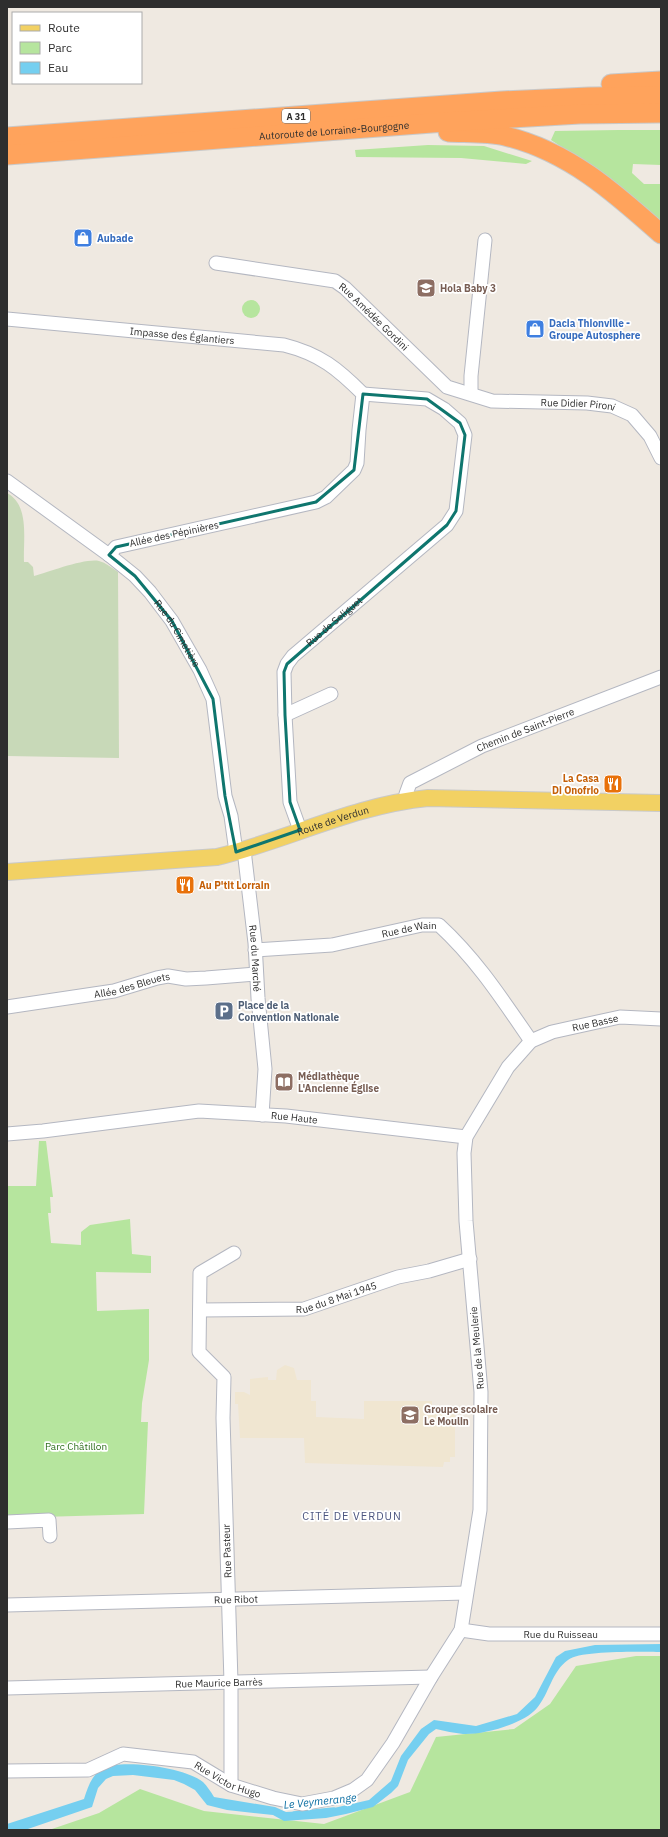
<svg xmlns="http://www.w3.org/2000/svg" width="668" height="1837" font-family="'IBM Plex Sans',sans-serif">
<style>
.education{fill:#f0e6d1}
.green{fill:#b6e59e}
.cemetery{fill:#c8d9b8}
.water{fill:#75cff0}
.lines{fill:none;stroke-linecap:round;stroke-linejoin:round}
.stream{stroke:#75cff0;stroke-width:3.5}
.minor-casing{stroke:#b4b7c1;stroke-width:15}
.major-casing{stroke:#c9c9c9;stroke-width:18}
.highway-casing{stroke:#c9c9c9;stroke-width:21}
.minor{stroke:#fff;stroke-width:13}
.major{stroke:#f2d163;stroke-width:16}
.highway{stroke:#ffa35c;stroke-width:19}
.marked{fill:none;stroke:#0f766e;stroke-width:3;stroke-linejoin:round}
.labels{text-anchor:middle;dominant-baseline:central;stroke-width:3.5;stroke-linejoin:round;paint-order:stroke}
.shield{fill:#fff;stroke:#6d6d6d;stroke-width:1}
.shield-label{font-size:9px;font-weight:bold;fill:#2e2e2e}
.street-label{font-size:10px;fill:#2e2e2e;stroke:#fff}
.shop-label{font-size:10px;font-weight:bold;fill:#366cbe;stroke:#fff;text-anchor:start}
.education-label{font-size:10px;font-weight:bold;fill:#785e54;stroke:#fff;text-anchor:start}
.food-label{font-size:10px;font-weight:bold;fill:#c56008;stroke:#fff;text-anchor:end}
.service-label{font-size:10px;font-weight:bold;fill:#4e5e75;stroke:#fff;text-anchor:start}
.park-label{font-size:10px;fill:#2c6e1b;stroke:#fff}
.neighbourhood-label{font-size:11px;letter-spacing:1px;fill:#4d5680;stroke:#fff}
.water-label{font-size:11px;font-style:italic;fill:#0d6fa3;stroke:#fff}
</style>
<rect width="100%" height="100%" fill="#efe9e1"/>
<polygon class="education" points="285,1365 294,1368 297,1380 311,1380 311,1401 316,1401 316,1417 364,1419 364,1401 432,1401 432,1406 450,1407 450,1411 455,1411 455,1457 450,1457 450,1462 444,1462 443,1467 305,1463 304,1438 240,1438 238,1404 235,1404 235,1392 244,1392 250,1395 250,1379 268,1377 268,1380 276,1380 277,1370"/>
<g class="green">
<polygon points="618,130 661,130 661,165 633,164 632,173 644,184 661,184 661,222 600,172 551,140 555,131"/>
<polygon points="428,145 484,146 532,161 526,164 461,158 356,157 355,150"/>
<circle cx="251" cy="309" r="9"/>
<polygon points="39,1141 46,1141 53,1197 50,1197 51,1213 48,1213 51,1243 81,1245 81,1232 90,1225 130,1219 132,1254 151,1256 151,1273 96,1272 97,1311 149,1309 149,1360 142,1403 141,1422 148,1422 144,1514 7,1518 7,1186 36,1186"/>
<polygon points="636,1656 661,1656 661,1830 49,1830 99,1813 140,1789 204,1811 324,1824 410,1792 436,1737 514,1729 550,1704 576,1666"/>
</g>
<path class="cemetery" d="M7 493C30 505 23 540 24 562H28L33 567 34 576C49 572 85 558 99 561 106 563 111 567 118 572L119 758 7 756Z"/>
<path class="water" d="M661 1644V1652C642 1652 581 1650 568 1660 552 1671 549 1694 537 1708 524 1724 483 1735 463 1734 454 1733 445 1731 436 1729L429 1734 408 1760 398 1786 391 1793 373 1807 346 1814 326 1818 284 1821 273 1815 227 1810 207 1805 195 1790 184 1784 174 1780 133 1775 113 1776 106 1779 98 1788 92 1807 25 1830H7V1824L84 1799C88 1787 91 1776 102 1769 121 1758 186 1768 203 1782 207 1786 211 1792 214 1797L275 1807 286 1812 325 1810 369 1800 391 1781 401 1756 421 1729 434 1720 476 1726 517 1714 535 1697 556 1657 565 1651 595 1645Z"/>
<g class="lines">
<polyline class="stream" points="294,1813 334,1809"/>
<defs>
<g id="minor">
<path id="s1" d="M216 263 335 281 345 288 447 387 492 401 587 403 612 406 632 415 650 436 661 458"/>
<path id="s2" d="M7 319 284 345C320 354 338 369 363 394L359 430 357 463 354 470 326 497 316 502 116 547 109 555"/>
<polyline points="471,393 471,376 485,240"/>
<path id="s3" d="M7 481 109 555 135 576 150 592 172 621 200 670 213 699 225 796 231 816 236 852"/>
<polyline points="285,715 331,694"/>
<path id="s4" d="M406 800V794L410 783 482 746 661 677"/>
<path id="s5" d="M300 830 290 802 285 715 284 672 287 664 293 656 447 525 456 511 465 435 460 423 444 409 427 399 363 394"/>
<path id="s6" d="M244 850 255 943 258 998 265 1069 262 1115"/>
<path id="s7" d="M255 950 332 945 422 925H439C477 960 502 999 531 1041"/>
<path id="s8" d="M7 1007 114 991 157 978 168 976 186 979 206 978 256 974"/>
<path id="s9" d="M7 1134 43 1131 199 1111 286 1116 466 1137"/>
<path id="s10" d="M200 1310 304 1309 398 1277 429 1271 470 1259"/>
<polyline points="7,1522 49,1520 50,1536"/>
<path id="s11" d="M7 1605 466 1593"/>
<path id="s12" d="M461 1630 489 1634H661"/>
<path id="s13" d="M7 1688 431 1677"/>
<path id="s14" d="M7 1771 88 1770 123 1754 193 1762 231 1785 273 1798 302 1804 334 1798 353 1790 367 1780 393 1743 431 1677 461 1630 480 1510 481 1392 466 1221 464 1153 466 1137 508 1067 531 1041 552 1032 620 1017 661 1019"/>
<polyline points="231,1785 231,1682 223,1418 224,1377 199,1352 200,1273 234,1253"/>
</g>
<g id="major">
<path id="s15" d="M7 872 217 857C288 840 354 805 428 798L661 803"/>
</g>
<g id="highway">
<polyline points="611,84 661,81"/>
<path d="M448 132C467 133 487 132 505 136 568 151 614 192 661 234"/>
<polyline points="7,137 502,101 589,97 661,96"/>
<path id="s16" d="M7 155 445 122 580 114 661 113"/>
</g>
</defs>
<use href="#minor" class="minor-casing"/>
<use href="#major" class="major-casing"/>
<use href="#highway" class="highway-casing"/>
<use href="#minor" class="minor"/>
<use href="#major" class="major"/>
<use href="#highway" class="highway"/>
</g>
<path class="marked" d="M363 394 427 399 460 423 465 435 456 511 447 525 287 664 284 672 285 715 290 802 300 830 236 852 225 796 213 699 172 621 135 576 109 555 116 547 316 502 354 470Z"/>
<defs>
<symbol id="shop-square" viewBox="-11 -11 22 22"><rect x="-9" y="-9" width="18" height="18" rx="4" fill="#3f7fe0" stroke="#fff"/><path d="M-5-2.5h2.3a2.7 3.5 0 0 1 5.4 0H5L5.5 6h-11ZM-1.5-2.5h3a1.5 2.3 0 0 0-3 0Z" fill="#fff"/></symbol>
<symbol id="school-square" viewBox="-11 -11 22 22"><rect x="-9" y="-9" width="18" height="18" rx="4" fill="#8d6e63" stroke="#fff"/><path d="M0-5L7-2L0 1L-7-2ZM-4 1L0 2.5L4 1V4Q0 6-4 4Z" fill="#fff"/></symbol>
<symbol id="restaurant-square" viewBox="-11 -11 22 22"><rect x="-9" y="-9" width="18" height="18" rx="4" fill="#e8710a" stroke="#fff"/><path d="M-5-6h1v4h1v-4h1v4h1v-4h1v5L-1.5 .5V6h-2V.5L-5-1ZM5-6V6H3V1.5H1.5Q1.5-4 5-6Z" fill="#fff"/></symbol>
<symbol id="parking-square" viewBox="-11 -11 22 22"><rect x="-9" y="-9" width="18" height="18" rx="4" fill="#5c6f8a" stroke="#fff"/><path d="M-3.5-5.5H1a3.5 3.5 0 0 1 0 7H-1V5.5H-3.5ZM-1-3.4V-.6H.8a1.4 1.4 0 0 0 0-2.8Z" fill="#fff"/></symbol>
<symbol id="library-square" viewBox="-11 -11 22 22"><rect x="-9" y="-9" width="18" height="18" rx="4" fill="#8d6e63" stroke="#fff"/><path d="M-6-4Q-3-5.5-.7-3.5V5Q-3 3-6 4ZM6-4Q3-5.5 .7-3.5V5Q3 3 6 4Z" fill="#fff"/></symbol>
</defs>
<g fill-rule="evenodd">
<use href="#shop-square" x="72" y="227" width="22" height="22"/>
<use href="#school-square" x="415" y="277" width="22" height="22"/>
<use href="#shop-square" x="524" y="318" width="22" height="22"/>
<use href="#restaurant-square" x="602" y="773" width="22" height="22"/>
<use href="#restaurant-square" x="174" y="874" width="22" height="22"/>
<use href="#parking-square" x="213" y="1000" width="22" height="22"/>
<use href="#library-square" x="273" y="1071" width="22" height="22"/>
<use href="#school-square" x="399" y="1404" width="22" height="22"/>
</g>
<g class="labels">
<rect class="shield" x="282" y="109" width="28" height="14" rx="3"/>
<g class="shield-label">
<text x="296" y="116">A 31</text>
</g>
<g class="street-label">
<text stroke="none"><textPath href="#s16" startOffset="328">Autoroute de Lorraine-Bourgogne</textPath></text>
<text stroke="none"><textPath href="#s1" startOffset="173">Rue Amédée Gordini</textPath></text>
<text stroke="none"><textPath href="#s2" startOffset="176">Impasse des Églantiers</textPath></text>
<text stroke="none"><textPath href="#s1" startOffset="408">Rue Didier Pironi</textPath></text>
<text transform="translate(174 534) rotate(-12)">Allée des Pépinières</text>
<text stroke="none"><textPath href="#s5" startOffset="232">Rue de Seliguet</textPath></text>
<text stroke="none"><textPath href="#s3" startOffset="231">Rue du Cimetière</textPath></text>
<text stroke="none"><textPath href="#s4" startOffset="145">Chemin de Saint-Pierre</textPath></text>
<text stroke="none"><textPath href="#s15" startOffset="332">Route de Verdun</textPath></text>
<text stroke="none"><textPath href="#s7" startOffset="156">Rue de Wain</textPath></text>
<text stroke="none"><textPath href="#s6" startOffset="109">Rue du Marché</textPath></text>
<text stroke="none"><textPath href="#s8" startOffset="127">Allée des Bleuets</textPath></text>
<text stroke="none"><textPath href="#s14" startOffset="1234">Rue Basse</textPath></text>
<text stroke="none"><textPath href="#s9" startOffset="289">Rue Haute</textPath></text>
<text stroke="none"><textPath href="#s10" startOffset="138">Rue du 8 Mai 1945</textPath></text>
<text transform="translate(477 1348) rotate(-95)">Rue de la Meulerie</text>
<text transform="translate(227 1551) rotate(-92)">Rue Pasteur</text>
<text stroke="none"><textPath href="#s11" startOffset="229">Rue Ribot</textPath></text>
<text stroke="none"><textPath href="#s12" startOffset="100">Rue du Ruisseau</textPath></text>
<text stroke="none"><textPath href="#s13" startOffset="212">Rue Maurice Barrès</textPath></text>
<text stroke="none"><textPath href="#s14" startOffset="229">Rue Victor Hugo</textPath></text>
</g>
<g class="shop-label">
<text x="97" y="238">Aubade</text>
<text x="549" y="323">Dacia Thionville -<tspan x="549" dy="12">Groupe Autosphere</tspan></text>
</g>
<g class="education-label">
<text x="440" y="288">Hola Baby 3</text>
<text x="298" y="1076">Médiathèque<tspan x="298" dy="12">L'Ancienne Église</tspan></text>
<text x="424" y="1409">Groupe scolaire<tspan x="424" dy="12">Le Moulin</tspan></text>
</g>
<g class="food-label">
<text x="599" y="778">La Casa<tspan x="599" dy="12">Di Onofrio</tspan></text>
<text x="199" y="885" text-anchor="start">Au P'tit Lorrain</text>
</g>
<g class="service-label">
<text x="238" y="1005">Place de la<tspan x="238" dy="12">Convention Nationale</tspan></text>
</g>
<g class="park-label">
<text x="76" y="1446">Parc Châtillon</text>
</g>
<g class="neighbourhood-label">
<text x="352" y="1516">CITÉ DE VERDUN</text>
</g>
<g class="water-label">
<text transform="translate(320 1801) rotate(-6)">Le Veymerange</text>
</g>
</g>
<rect width="668" height="1837" fill="none" stroke="#2e2e2e" stroke-width="16"/>
<rect x="12" y="12" width="130" height="72" fill="#ffffff" stroke="#ababab"/>
<rect x="20" y="25" width="20" height="6" fill="#f2d163" stroke="#ababab"/>
<text x="48" y="32" font-size="12" fill="#2e2e2e">Route</text>
<rect x="20" y="42" width="20" height="12" fill="#b6e59e" stroke="#ababab"/>
<text x="48" y="52" font-size="12" fill="#2e2e2e">Parc</text>
<rect x="20" y="62" width="20" height="12" fill="#75cff0" stroke="#ababab"/>
<text x="48" y="72" font-size="12" fill="#2e2e2e">Eau</text>
</svg>
